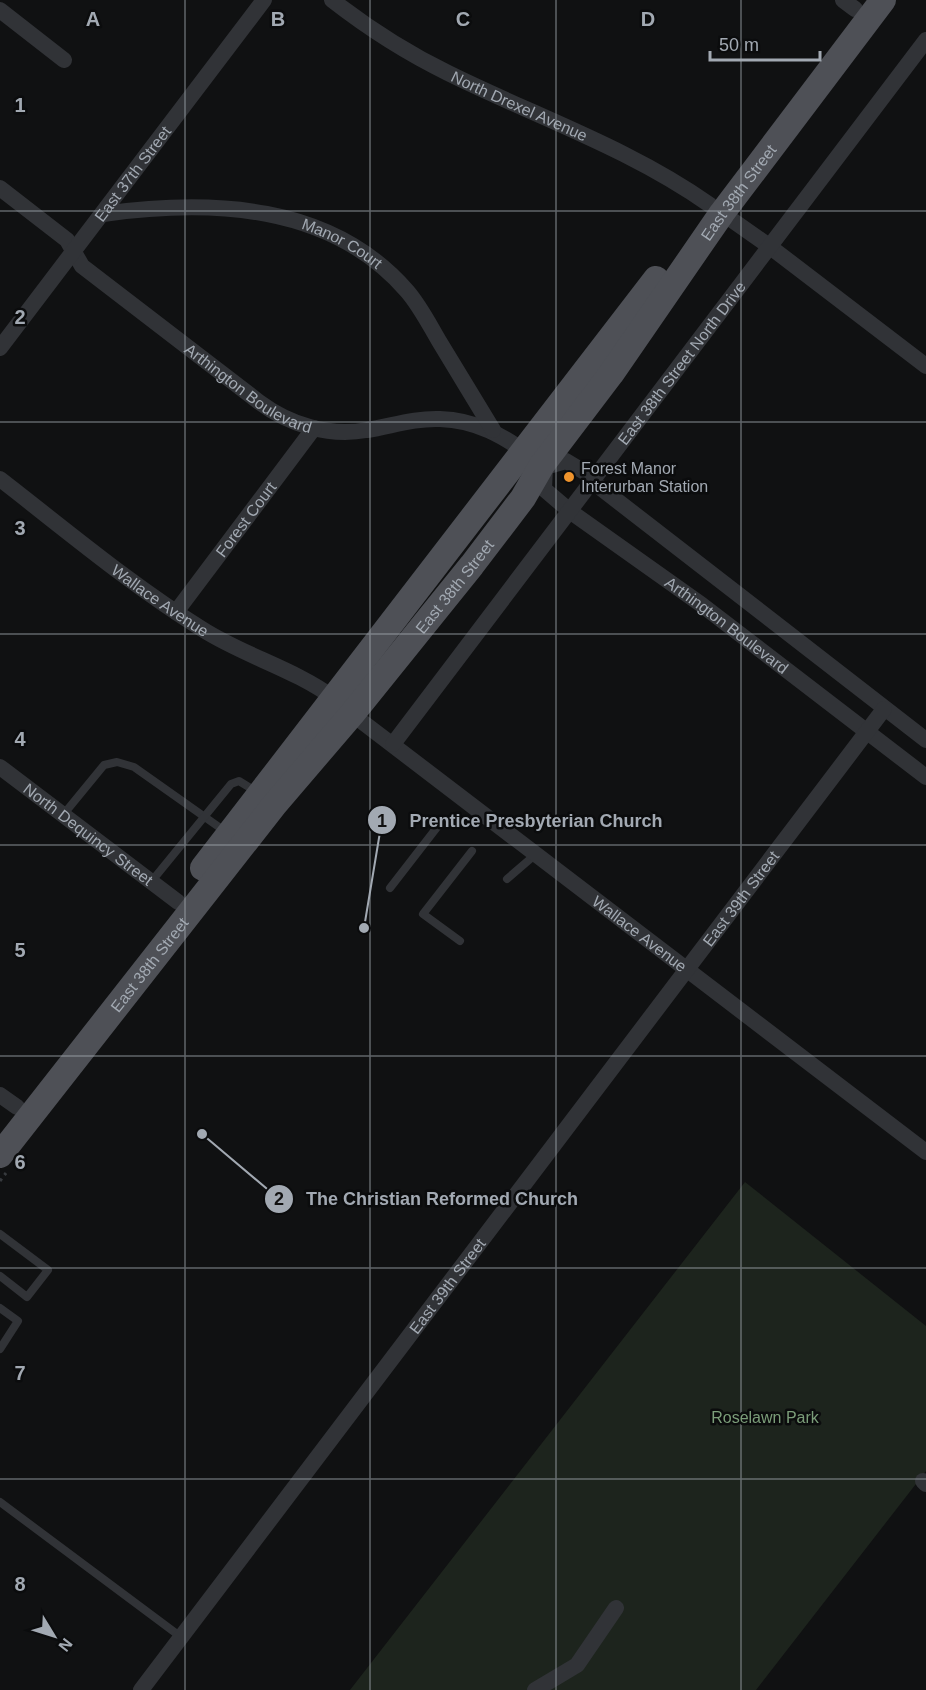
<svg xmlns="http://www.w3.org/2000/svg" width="926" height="1690" font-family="Arial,sans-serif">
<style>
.green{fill:#1d241d}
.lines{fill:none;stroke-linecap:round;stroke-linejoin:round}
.path{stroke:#373a3e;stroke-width:3;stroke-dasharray:3 4.5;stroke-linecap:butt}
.lane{stroke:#313337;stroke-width:8}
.street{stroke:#313337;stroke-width:16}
.primary{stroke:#4e5056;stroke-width:26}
.grid{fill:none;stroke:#a2a9b2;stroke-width:1.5;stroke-opacity:0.55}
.poi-dot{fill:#ee932c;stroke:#0b0c0d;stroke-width:2}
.labels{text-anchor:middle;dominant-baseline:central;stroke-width:5;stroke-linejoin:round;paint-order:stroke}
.street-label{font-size:16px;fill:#a2a9b2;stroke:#0b0c0d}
.poi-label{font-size:16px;fill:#a2a9b2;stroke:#0b0c0d;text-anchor:start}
.park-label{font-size:16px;fill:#7b9d79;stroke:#0b0c0d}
.grid-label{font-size:20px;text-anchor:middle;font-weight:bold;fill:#a2a9b2;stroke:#0b0c0d;stroke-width:5;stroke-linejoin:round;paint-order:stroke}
.leader{fill:none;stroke:#a2a9b2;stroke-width:2}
.callout-dot{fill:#a2a9b2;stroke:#0b0c0d;stroke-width:2}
.mark-label{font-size:18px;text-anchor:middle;font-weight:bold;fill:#111}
.callout-label{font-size:18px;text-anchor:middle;font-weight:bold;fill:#a2a9b2;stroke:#0b0c0d;stroke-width:5;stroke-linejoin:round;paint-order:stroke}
</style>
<rect width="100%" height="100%" fill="#101112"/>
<polygon class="green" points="745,1182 926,1326 926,1471 756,1690 350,1690"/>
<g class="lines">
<polyline class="path" points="0,1181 6,1173"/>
<g class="lane">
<polyline points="63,815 104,765 117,762 134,767 226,832"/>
<polyline points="507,879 536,854"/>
<polyline points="151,882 231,784 239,781 257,792"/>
<polyline points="390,888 438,826"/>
<polyline points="460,941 423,914 472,851"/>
<polyline points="0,1234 48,1270 27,1297 0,1276"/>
<polyline points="0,1308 18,1321 0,1349"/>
<polyline points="0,1502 181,1637"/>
</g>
<g class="street">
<path id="s1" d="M332 0C368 28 407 53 448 73 537 117 629 148 710 205"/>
<polyline points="843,0 855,9"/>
<polyline points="0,10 64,60"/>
<path id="s2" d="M0 188 67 240 82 266 259 402C290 425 329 437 367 430 392 426 414 418 440 419 476 420 504 436 532 457"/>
<polyline points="722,213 769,246 926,366"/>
<path id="s3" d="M103 214C210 199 331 203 407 291 420 306 429 324 439 341 457 371 475 400 493 430"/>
<path id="s4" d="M0 348 264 0"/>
<path id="s5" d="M545 467 544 489 571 512 702 605 926 777"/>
<polyline points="545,467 566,461 586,473 593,482 926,740"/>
<path id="s6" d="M0 479C66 530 131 585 202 629 244 656 295 669 335 699"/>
<path id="s7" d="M176 612 314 428"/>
<path id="s8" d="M352 714 926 1152"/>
<path id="s9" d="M393 744 926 40"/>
<path id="s10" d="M0 767 178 902"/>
<polyline points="0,1095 17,1107"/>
<polyline points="923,1481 926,1484"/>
<path id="s11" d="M141 1690 884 709"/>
<polyline points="535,1690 577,1665 616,1608"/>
</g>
<g class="primary">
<polyline points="203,868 656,279"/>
<path id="s12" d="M0 1155 275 804 352 714 472 565 523 498 542 465 611 374 722 213 883 0"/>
</g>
</g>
<path class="grid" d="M185 0V1690M370 0V1690M556 0V1690M741 0V1690M0 211H926M0 422H926M0 634H926M0 845H926M0 1056H926M0 1268H926M0 1479H926"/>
<circle class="poi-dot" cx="569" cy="477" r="6"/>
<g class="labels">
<g class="street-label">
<text stroke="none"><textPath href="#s1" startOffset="216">North Drexel Avenue</textPath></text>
<text stroke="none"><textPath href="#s4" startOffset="219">East 37th Street</textPath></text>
<text stroke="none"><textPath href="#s12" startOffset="1214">East 38th Street</textPath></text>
<text stroke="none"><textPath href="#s3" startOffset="246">Manor Court</textPath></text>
<text stroke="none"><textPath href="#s9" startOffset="478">East 38th Street North Drive</textPath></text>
<text stroke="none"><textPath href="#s2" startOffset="322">Arthington Boulevard</textPath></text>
<text stroke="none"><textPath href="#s7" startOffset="116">Forest Court</textPath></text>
<text stroke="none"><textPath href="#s12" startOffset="728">East 38th Street</textPath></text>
<text stroke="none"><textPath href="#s6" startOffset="201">Wallace Avenue</textPath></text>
<text stroke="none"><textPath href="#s5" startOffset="250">Arthington Boulevard</textPath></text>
<text stroke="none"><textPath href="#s10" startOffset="111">North Dequincy Street</textPath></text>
<text stroke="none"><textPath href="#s11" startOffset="993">East 39th Street</textPath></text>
<text stroke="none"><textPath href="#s8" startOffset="362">Wallace Avenue</textPath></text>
<text stroke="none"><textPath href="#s12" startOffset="242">East 38th Street</textPath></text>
<text stroke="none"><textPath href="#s11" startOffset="507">East 39th Street</textPath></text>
</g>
<g class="poi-label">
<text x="581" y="468">Forest Manor<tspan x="581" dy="18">Interurban Station</tspan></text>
</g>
<g class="park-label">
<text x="765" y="1417">Roselawn Park</text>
</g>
</g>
<g class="grid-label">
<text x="93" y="26">A</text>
<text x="278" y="26">B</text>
<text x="463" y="26">C</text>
<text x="648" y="26">D</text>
<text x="20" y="112">1</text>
<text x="20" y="324">2</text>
<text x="20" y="535">3</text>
<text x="20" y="746">4</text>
<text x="20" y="957">5</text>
<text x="20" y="1169">6</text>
<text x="20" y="1380">7</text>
<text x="20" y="1591">8</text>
</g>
<path class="leader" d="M364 928L382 820M202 1134L279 1199"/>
<g class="callout-dot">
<circle cx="364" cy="928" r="6"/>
<circle cx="202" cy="1134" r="6"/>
<circle cx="382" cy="820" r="15"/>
<circle cx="279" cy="1199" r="15"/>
</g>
<g class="mark-label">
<text x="382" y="827">1</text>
<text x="279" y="1205">2</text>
</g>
<g class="callout-label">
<text x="536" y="827">Prentice Presbyterian Church</text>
<text x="442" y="1205">The Christian Reformed Church</text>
</g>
<g transform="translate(54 1636) rotate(128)" stroke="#0b0c0d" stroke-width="4.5" paint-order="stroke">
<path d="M0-4.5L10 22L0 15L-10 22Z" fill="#a2a9b2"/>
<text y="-9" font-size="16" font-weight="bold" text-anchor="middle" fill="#a2a9b2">N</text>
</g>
<path d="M710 51v9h110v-9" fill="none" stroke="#a2a9b2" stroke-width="3"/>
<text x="719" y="51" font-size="18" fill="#a2a9b2" stroke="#0b0c0d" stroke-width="4.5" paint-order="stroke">50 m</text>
</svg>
